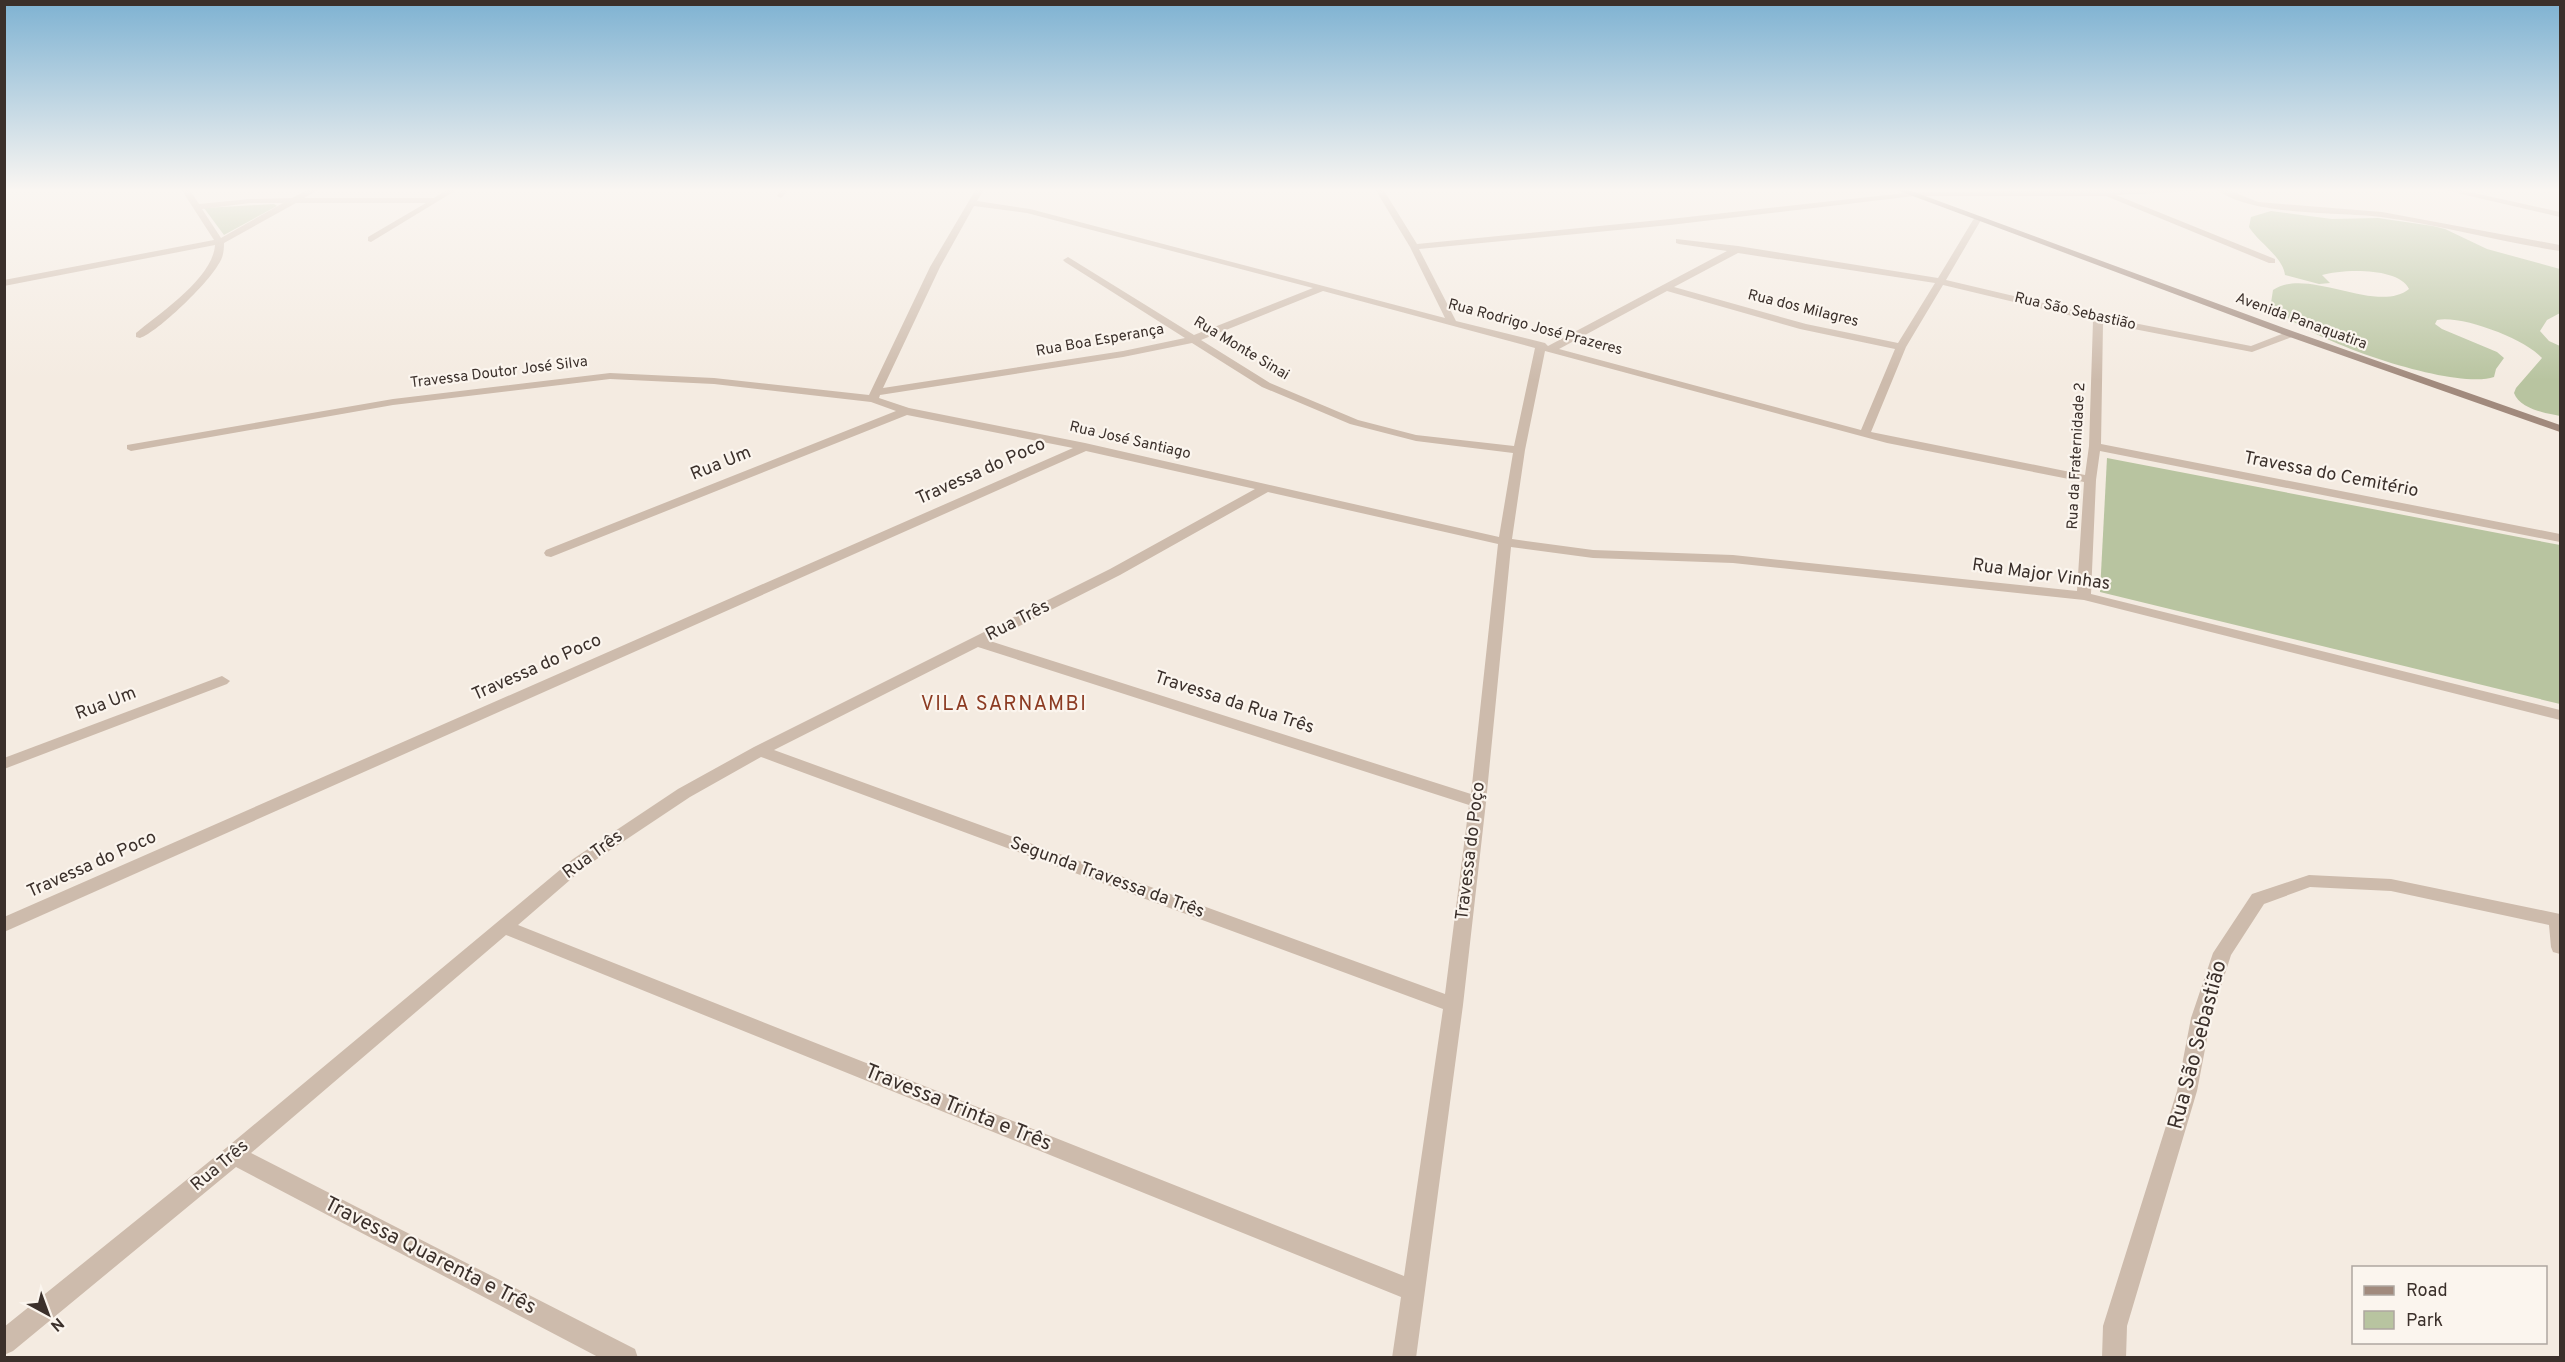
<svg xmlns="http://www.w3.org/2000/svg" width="2565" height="1362" font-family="Overpass,sans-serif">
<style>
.green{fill:#b8c4a0}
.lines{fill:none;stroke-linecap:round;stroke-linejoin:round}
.street{fill:#cdbbac;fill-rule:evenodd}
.secondary{fill:#a18a7d;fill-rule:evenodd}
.labels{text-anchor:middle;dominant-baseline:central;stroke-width:4.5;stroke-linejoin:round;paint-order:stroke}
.far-street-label{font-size:15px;fill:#3b302b;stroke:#fbf5ee}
.street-label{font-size:18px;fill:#3b302b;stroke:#fbf5ee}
.neighbourhood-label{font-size:20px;letter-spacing:1.5px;fill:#8c3b22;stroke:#fbf5ee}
.near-street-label{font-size:21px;fill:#3b302b;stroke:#fbf5ee}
</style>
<rect width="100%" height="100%" fill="#f4ebe1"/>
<g class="green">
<polygon points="274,204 277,206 224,235 204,208"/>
<path d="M2271 211 2332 219 2378 218 2433 226 2445 229 2487 249 2560 269V313L2547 320 2540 331 2549 341 2560 346V416C2545 413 2520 409 2514 393L2516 388 2542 358C2525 339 2462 315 2437 320L2435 324 2442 329 2497 352 2504 358 2496 369 2494 377C2453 391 2295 337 2271 303L2273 290C2307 266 2377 315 2409 289 2399 267 2342 269 2322 275L2330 283 2319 284 2285 275C2283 257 2258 242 2249 227L2251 217Z"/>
<polygon points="2107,458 2560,545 2560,704 2100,592"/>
</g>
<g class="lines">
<g class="street">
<path d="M181 189H189L199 204 250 199 292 198 309 189H319L304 198H434L448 189H458L371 242 368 241V237L426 203H296L224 243C224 252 223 258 218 265 208 283 158 332 140 338L136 337V333C160 313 213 278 215 245L4 286V280L214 240ZM250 203H283L221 238 202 209Z"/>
<polygon points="782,189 790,189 781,198 777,196"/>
<path d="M976 189H984L977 201 1030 209 1445 318 1410 247 1375 189H1383L1417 244 1670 219 1914 192 2200 189 2196 191 2116 195 2275 259V263H2269L2106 196H1914L1670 225 1419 249 1456 321 1545 343 1548 346 1727 251 1679 244 1676 243V239L1738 246 1938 278 1973 220 1977 217 1981 220 1946 280 2098 316 2251 346 2287 332H2295V336L2252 352 2103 323 2101 444 2560 534V542L2100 451 2096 480 2091 594 2560 710V720L2084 600 1733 563 1593 558 1511 547 1486 802 1463 1005 1416 1358H1392L1401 1297 506 935 251 1153 635 1349 638 1358H600L236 1167 13 1351 4 1355V1327L226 1148 573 859 678 789 754 747 1110 569 1255 489 1086 451 4 932V917L1073 448 907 415 551 557 546 556 544 553 546 550 896 411 871 402 714 384 610 379 393 405 131 451 127 449V445L393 399 610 373 714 378 869 395 930 267ZM974 206 1027 213 1313 288 1194 335 1068 257 1063 260 1065 262 1185 338 1123 351 883 388 940 267ZM1738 253 1935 283 1898 343 1806 324 1674 287ZM1943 285 2093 321 2089 446 2085 475 1871 432 1906 347ZM1323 291 1535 348 1514 446 1416 435 1358 420 1270 383 1201 340ZM1667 291 1800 329 1895 349 1861 430 1559 349ZM1192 343 1262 387 1350 424 1416 441 1513 453 1499 537 1085 443 909 408 879 398 880 395 1123 357ZM1545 351 1887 443 2084 482 2077 591 1733 555 1593 550 1512 539 1525 450ZM1268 492 1498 544 1471 794 990 641 1120 575ZM978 647 1469 805 1445 994 774 750ZM761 757 1443 1009 1404 1276 518 925 585 867 690 797Z"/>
<path d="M2216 189H2226L2258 202 2382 212 2560 245V251C2500 242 2441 225 2381 217 2338 212 2249 216 2216 189Z"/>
<polygon points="2440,189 2456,189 2560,212 2560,217"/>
<polygon points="222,676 230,681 227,684 4,769 4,758"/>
<polygon points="2309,875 2391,879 2560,914 2560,954 2553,952 2551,947 2549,925 2391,891 2310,887 2264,904 2231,955 2211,1018 2197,1091 2127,1326 2126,1358 2102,1358 2103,1326 2177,1091 2191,1018 2213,953 2252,894"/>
</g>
<polygon class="secondary" points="1894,189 1906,189 2295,332 2560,425 2560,432 2287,336"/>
</g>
<linearGradient id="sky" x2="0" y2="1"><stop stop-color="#7eb2d2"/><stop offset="0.5" stop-color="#faf6f2"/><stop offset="1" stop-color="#faf6f2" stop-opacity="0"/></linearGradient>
<rect width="2565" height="380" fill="url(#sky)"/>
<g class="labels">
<g class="far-street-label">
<text transform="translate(1803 309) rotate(14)">Rua dos Milagres</text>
<text transform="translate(2075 312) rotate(13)">Rua São Sebastião</text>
<text transform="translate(2301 322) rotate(20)">Avenida Panaquatira</text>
<text transform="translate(1535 328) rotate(15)">Rua Rodrigo José Prazeres</text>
<text transform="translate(1100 341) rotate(-10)">Rua Boa Esperança</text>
<text transform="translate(1241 349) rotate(31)">Rua Monte Sinai</text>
<text transform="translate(499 373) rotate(-7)">Travessa Doutor José Silva</text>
<text transform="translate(1130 441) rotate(13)">Rua José Santiago</text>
<text transform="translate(2077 456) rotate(-87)">Rua da Fraternidade 2</text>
</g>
<g class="street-label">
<text transform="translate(721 464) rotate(-22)">Rua Um</text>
<text transform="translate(981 472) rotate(-24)">Travessa do Poco</text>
<text transform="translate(2331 475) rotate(11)">Travessa do Cemitério</text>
<text transform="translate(2041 575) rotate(8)">Rua Major Vinhas</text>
<text transform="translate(1018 621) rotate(-27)">Rua Três</text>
<text transform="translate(537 668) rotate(-24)">Travessa do Poco</text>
<text transform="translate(1234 703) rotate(18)">Travessa da Rua Três</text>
<text transform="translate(106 704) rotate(-21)">Rua Um</text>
<text transform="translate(1471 851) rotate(-83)">Travessa do Poço</text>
<text transform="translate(593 855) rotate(-36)">Rua Três</text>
<text transform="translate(92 865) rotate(-24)">Travessa do Poco</text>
<text transform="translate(1107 878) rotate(20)">Segunda Travessa da Três</text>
<text transform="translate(220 1166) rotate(-40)">Rua Três</text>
</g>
<g class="neighbourhood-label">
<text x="1004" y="705">VILA SARNAMBI</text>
</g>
<g class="near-street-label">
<text transform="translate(2198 1045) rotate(-75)">Rua São Sebastião</text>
<text transform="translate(958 1108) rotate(22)">Travessa Trinta e Três</text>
<text transform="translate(430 1256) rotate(27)">Travessa Quarenta e Três</text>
</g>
</g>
<rect width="2565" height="1362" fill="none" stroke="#3b302b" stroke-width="12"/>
<rect x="2352" y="1266" width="195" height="78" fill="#fbf5ee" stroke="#aea6a0" stroke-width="1.5"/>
<rect x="2364" y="1286" width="30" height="9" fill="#a18a7d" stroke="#aea6a0" stroke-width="1.5"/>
<text x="2406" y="1296" font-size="18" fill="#3b302b">Road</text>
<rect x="2364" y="1311" width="30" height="18" fill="#b8c4a0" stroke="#aea6a0" stroke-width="1.5"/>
<text x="2406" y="1326" font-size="18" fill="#3b302b">Park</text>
<g transform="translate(48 1314) rotate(139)" stroke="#fbf5ee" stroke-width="4.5" paint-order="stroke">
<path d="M0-4.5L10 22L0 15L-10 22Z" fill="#3b302b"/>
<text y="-9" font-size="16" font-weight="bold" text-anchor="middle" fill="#3b302b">N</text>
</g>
</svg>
